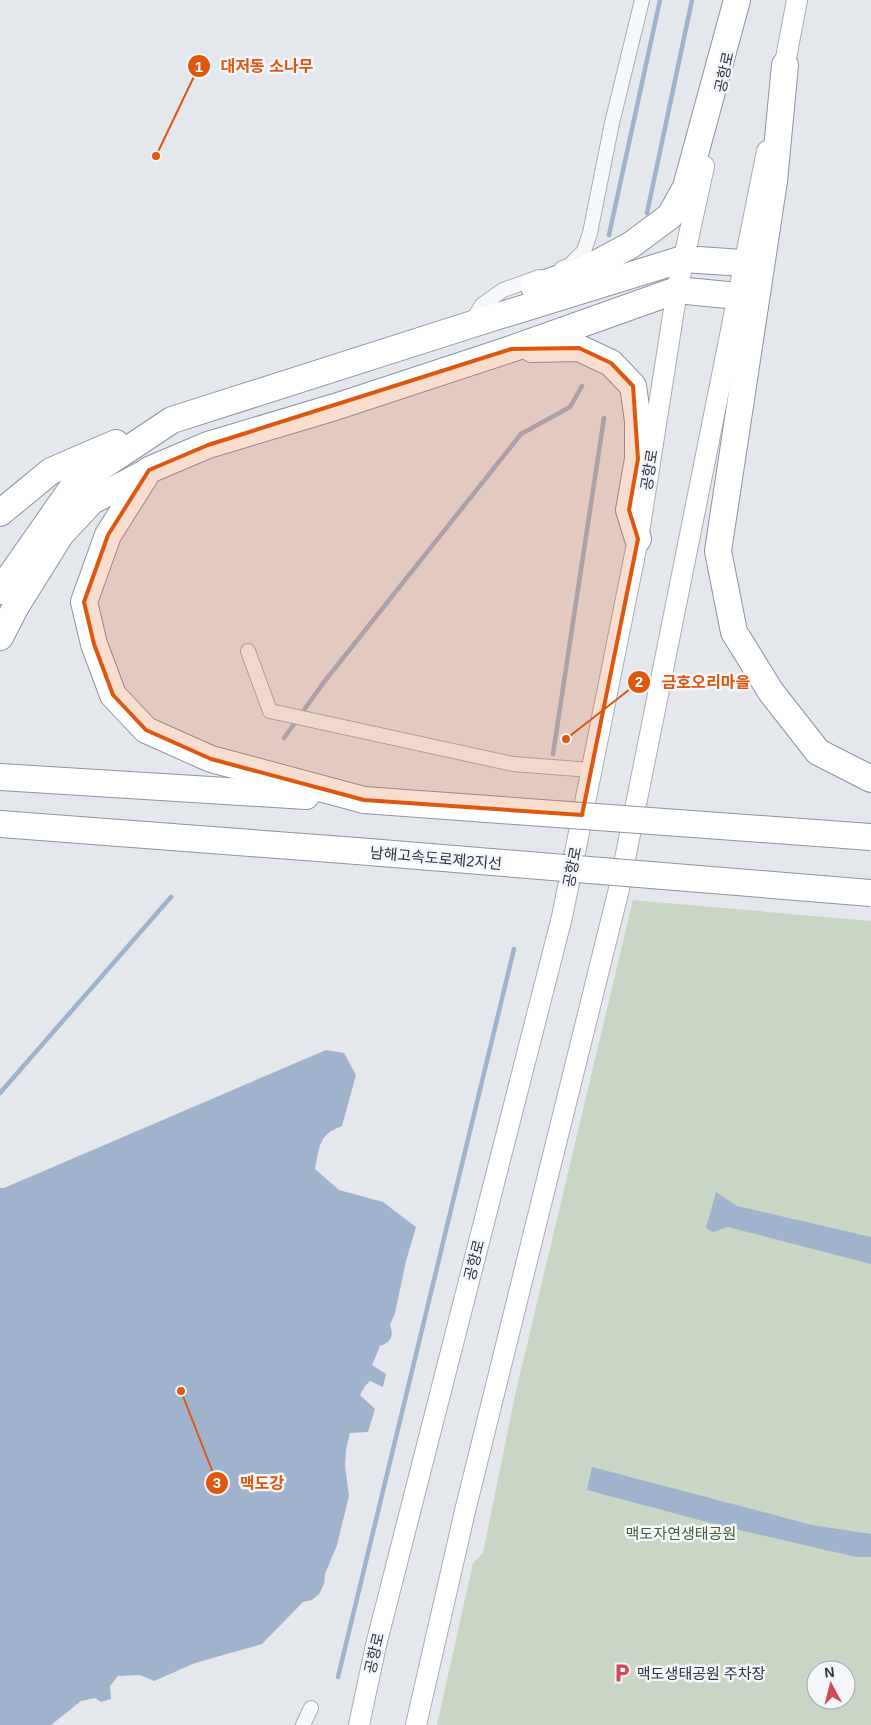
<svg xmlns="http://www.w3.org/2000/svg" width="871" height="1725" font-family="Helvetica,'Noto Sans KR',sans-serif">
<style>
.green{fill:#c9d6c5;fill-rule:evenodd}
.water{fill:#9fb4cc}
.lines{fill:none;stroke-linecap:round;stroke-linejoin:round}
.stream{stroke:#9fb4cc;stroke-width:4.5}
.street-casing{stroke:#a9aeb7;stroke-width:16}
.secondary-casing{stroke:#a9aeb7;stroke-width:22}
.highway-casing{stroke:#8b94a3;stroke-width:28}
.street{stroke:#f7f8fa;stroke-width:14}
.secondary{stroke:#fff;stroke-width:20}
.highway{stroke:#fff;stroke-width:26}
.highway-bridge-casing{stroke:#8b94a3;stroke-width:28;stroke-linecap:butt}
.highway-bridge{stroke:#fff;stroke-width:26}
.marked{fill:#df570f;fill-opacity:0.2;stroke:#df570f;stroke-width:4;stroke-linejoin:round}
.labels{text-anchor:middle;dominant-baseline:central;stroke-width:5;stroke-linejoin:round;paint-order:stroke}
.street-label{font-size:15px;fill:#2b3445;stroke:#f4f6f9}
.park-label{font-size:15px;fill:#3f6138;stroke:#f4f6f9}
.poi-label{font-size:15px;fill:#2b3445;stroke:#f4f6f9;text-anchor:start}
.leader{fill:none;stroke:#df570f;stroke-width:2}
.callout-dot{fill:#df570f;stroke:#f4f6f9;stroke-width:2}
.mark-label{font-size:15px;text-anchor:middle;font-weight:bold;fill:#fff}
.callout-label{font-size:16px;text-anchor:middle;font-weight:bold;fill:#df570f;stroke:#f4f6f9;stroke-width:5;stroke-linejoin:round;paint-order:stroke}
</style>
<rect width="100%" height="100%" fill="#e4e7ec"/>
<path class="green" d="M633 900 871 921V1725H437L473 1563 483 1553 516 1391ZM816 1670H846V1700H816Z"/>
<g class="water">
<path d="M326 1050 344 1053 356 1075 342 1126C318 1135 320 1146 315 1169L339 1190 383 1202 416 1227 406 1261 395 1313 390 1325C394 1336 391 1342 380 1346L372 1365 386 1374 383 1387 370 1381 365 1386 360 1395 375 1409 368 1432 350 1433 346 1449 345 1466 349 1496 337 1545 325 1574 324 1584 319 1594 312 1600 303 1602 262 1644 195 1663 154 1681 140 1675 118 1676 110 1686 111 1699 101 1702 95 1698 81 1701 51 1725H0V1188H4Z"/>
<polygon points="716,1192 737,1206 871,1237 871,1264 728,1227 713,1232 706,1228"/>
<polygon points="592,1467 812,1525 871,1534 871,1557 856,1557 722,1526 587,1490"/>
</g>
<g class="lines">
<g class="stream">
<polyline points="647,213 692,0"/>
<polyline points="609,235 660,0"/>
<polyline points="284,738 324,682 521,434 570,407 582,386"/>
<polyline points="553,754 604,418"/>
<polyline points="0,1093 171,897"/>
<polyline points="338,1677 514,949"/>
</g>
<defs>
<g id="street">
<polyline points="562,268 569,266 584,251 590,233 612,123 642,0"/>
<polyline points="471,323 482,305 503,290 539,277"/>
<polyline points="248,651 270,711 513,764 591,770"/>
<polyline points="303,1725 311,1708"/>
</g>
<g id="secondary">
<polyline points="782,79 797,0"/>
<polyline points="359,1725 376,1645 562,917 638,539 677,290 704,166"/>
<polyline points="416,1725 465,1511 619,889 767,151"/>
</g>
<g id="highway">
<polyline points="785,65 774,181 718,551 734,632 771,692 818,752 871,779"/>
<polyline points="534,287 586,269 631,245 670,216 686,187 737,0"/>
<polyline points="532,349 579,348 611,363 633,386 638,421 638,459 629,510 638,539"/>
<polyline points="0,513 51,471 116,443"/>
<polyline points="0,591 74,485 172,420 479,322 683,259 743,263"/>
<polyline points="0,637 16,606 61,534 92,501 147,472"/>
<polyline points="0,777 306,796"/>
<polyline points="364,800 211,759 146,730 113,695 94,644 84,602 108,535 149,470 208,445 335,407 511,349 677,290 737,296"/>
<polyline points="0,824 357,851"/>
</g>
</defs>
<use href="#street" class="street-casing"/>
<use href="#secondary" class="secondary-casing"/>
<use href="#highway" class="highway-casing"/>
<use href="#street" class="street"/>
<use href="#secondary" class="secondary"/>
<use href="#highway" class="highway"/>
<defs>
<g id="highway-bridge">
<polyline points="364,800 871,837"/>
<polyline points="357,851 871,893"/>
</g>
</defs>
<use href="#highway-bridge" class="highway-bridge-casing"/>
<use href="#highway-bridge" class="highway-bridge"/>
</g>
<path class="marked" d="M579 348 611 363 633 386 638 459 629 510 638 539 582 815 364 800 211 759 146 730 113 695 94 644 84 602 108 535 149 470 208 445 511 349Z"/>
<defs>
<symbol id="parking-bare" viewBox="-9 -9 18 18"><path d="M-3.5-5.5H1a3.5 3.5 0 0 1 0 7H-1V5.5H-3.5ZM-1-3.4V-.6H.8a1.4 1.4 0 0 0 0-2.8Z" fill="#d1495b" stroke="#f4f6f9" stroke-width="2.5" paint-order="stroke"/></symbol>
</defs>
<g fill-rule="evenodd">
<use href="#parking-bare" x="608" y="1659" width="28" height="28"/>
</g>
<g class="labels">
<g class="street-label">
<text transform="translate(724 72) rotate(-78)">공항로</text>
<text transform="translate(649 470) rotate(-81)">공항로</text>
<text transform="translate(436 858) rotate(5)">남해고속도로제2지선</text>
<text transform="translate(572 867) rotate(-79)">공항로</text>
<text transform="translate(474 1260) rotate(-76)">공항로</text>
<text transform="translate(374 1653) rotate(-77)">공항로</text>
</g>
<g class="park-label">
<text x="681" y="1533">맥도자연생태공원</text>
</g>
<g class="poi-label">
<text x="637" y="1673">맥도생태공원 주차장</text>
</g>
</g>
<path class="leader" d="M156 156L199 66M566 739L639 682M181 1391L217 1483"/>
<g class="callout-dot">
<circle cx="156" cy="156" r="5"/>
<circle cx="566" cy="739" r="5"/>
<circle cx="181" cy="1391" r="5"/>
<circle cx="199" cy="66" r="12"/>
<circle cx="639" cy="682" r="12"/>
<circle cx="217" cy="1483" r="12"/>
</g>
<g class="mark-label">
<text x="199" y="72">1</text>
<text x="639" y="687">2</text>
<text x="217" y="1488">3</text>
</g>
<g class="callout-label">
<text x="267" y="72">대저동 소나무</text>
<text x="706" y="688">금호오리마을</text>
<text x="262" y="1489">맥도강</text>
</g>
<g transform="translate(831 1685) rotate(353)"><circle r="24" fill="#f4f6f9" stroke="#a4a8b1"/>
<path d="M0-4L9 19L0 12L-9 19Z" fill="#d1495b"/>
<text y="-8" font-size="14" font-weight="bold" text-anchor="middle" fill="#2b3445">N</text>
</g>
</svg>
